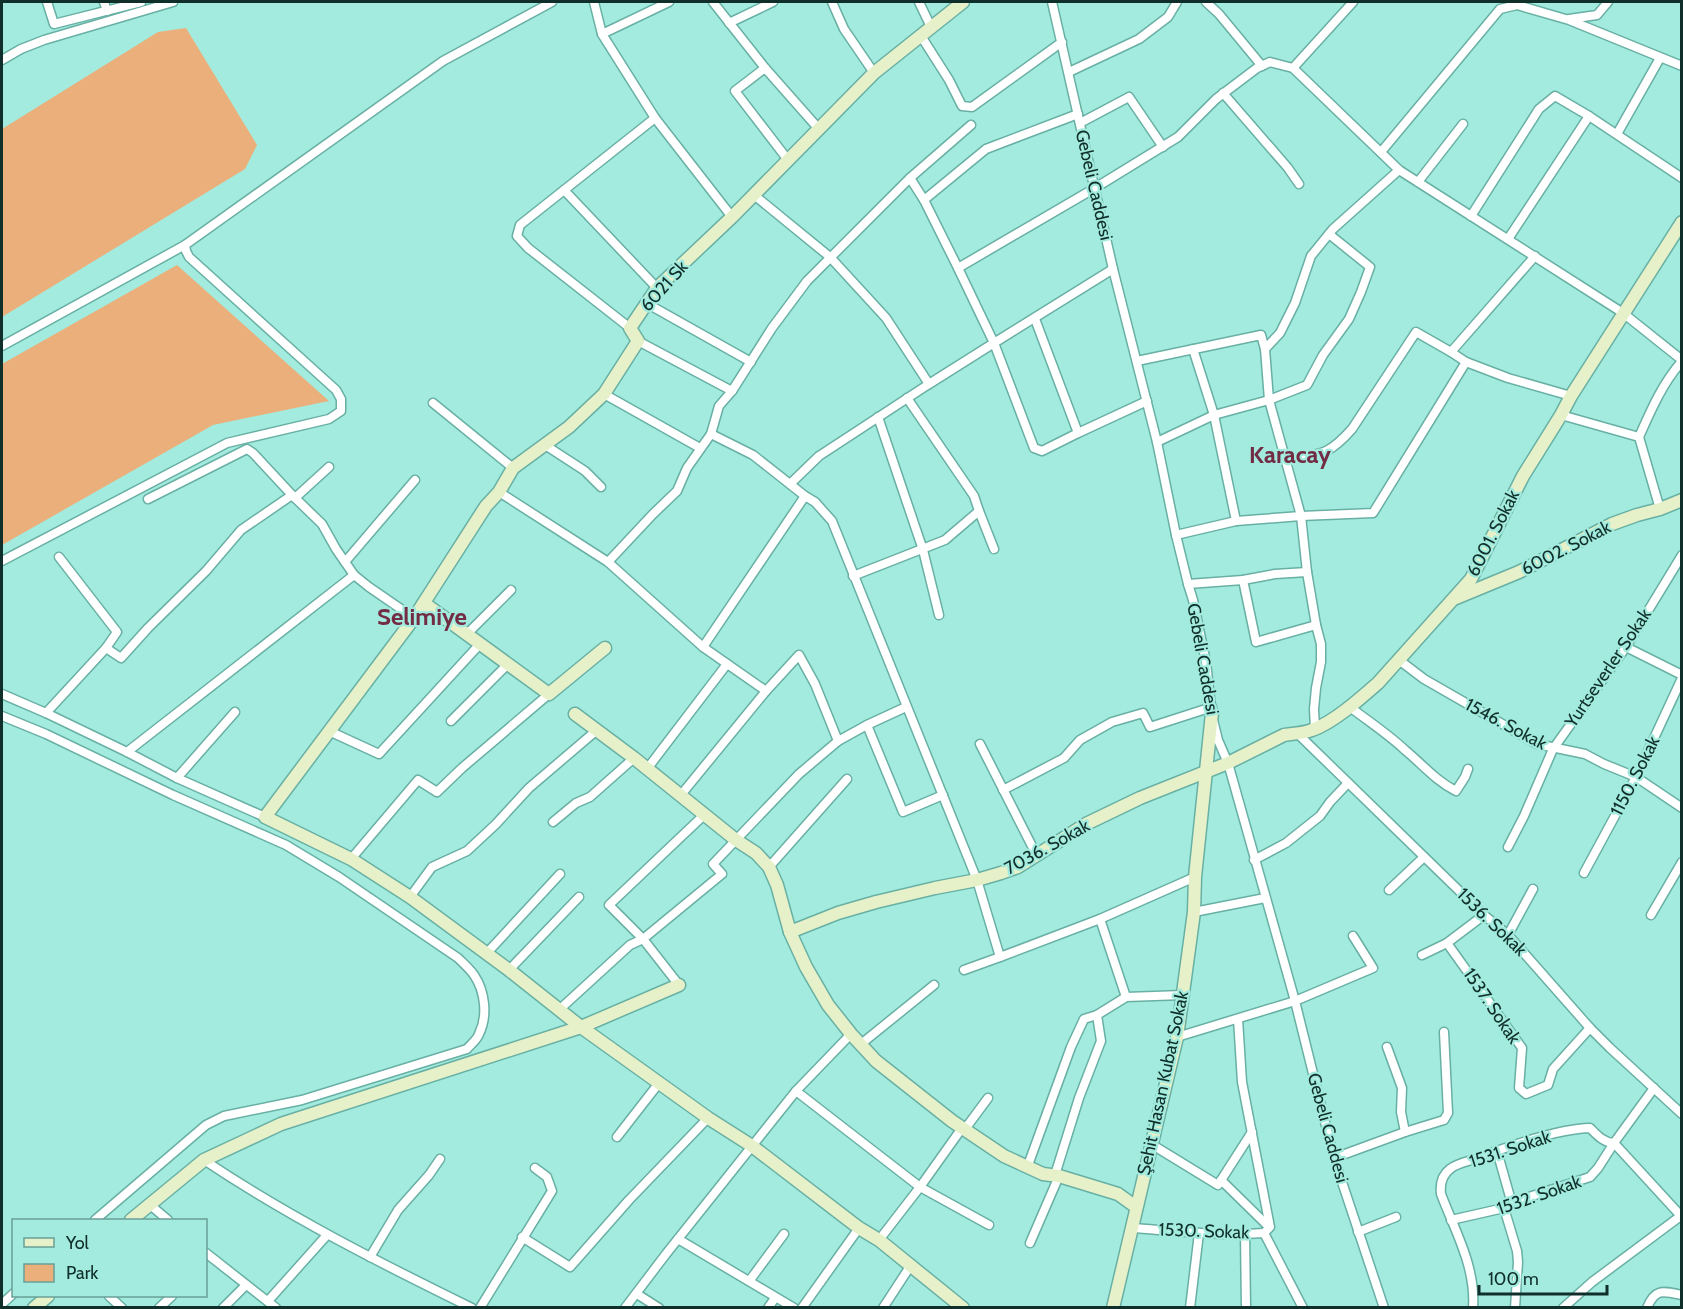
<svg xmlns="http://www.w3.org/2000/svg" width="1683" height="1309" font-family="Cabin,sans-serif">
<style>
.green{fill:#ebaf7b}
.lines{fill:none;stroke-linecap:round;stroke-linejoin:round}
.street-casing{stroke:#68b0a4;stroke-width:11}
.secondary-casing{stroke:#68b0a4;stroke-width:15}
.street{stroke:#fff;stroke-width:8}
.secondary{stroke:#e7f1c9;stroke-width:12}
.labels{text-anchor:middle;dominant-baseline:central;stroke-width:4.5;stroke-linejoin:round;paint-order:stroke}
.street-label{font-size:18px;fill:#102f2a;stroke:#a2ebde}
.district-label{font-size:24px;font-weight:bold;fill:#722d44;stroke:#a2ebde}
</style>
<rect width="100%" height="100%" fill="#a2ebde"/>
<g class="green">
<polygon points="186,28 257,145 245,169 2,317 2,129 158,32"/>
<polygon points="177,265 329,401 213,425 2,545 2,364"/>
</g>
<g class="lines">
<defs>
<g id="street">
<polyline points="47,2 54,24 141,2"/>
<polyline points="104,2 107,11"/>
<polyline points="594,2 602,34 655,118 732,217"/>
<polyline points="713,2 765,68 818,128"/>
<polyline points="832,2 844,29 874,73"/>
<polyline points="919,2 931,27"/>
<polyline points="1052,2 1113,269 1157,442 1176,535 1188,584 1193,600 1206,662 1212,716 1218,740 1228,763 1295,1001 1334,1158 1384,1308"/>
<polyline points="1206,2 1219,14 1262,66"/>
<polyline points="1569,19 1597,15 1608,2"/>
<polyline points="729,23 773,2"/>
<polyline points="602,34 669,2"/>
<polyline points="921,36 949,80 962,106 972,107 1062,42"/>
<polyline points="2,60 21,49 44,40 173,2"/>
<polyline points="765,68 735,91 788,160"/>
<polyline points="1293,68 1353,2"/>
<polyline points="1069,72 1139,39 1168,17 1177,2"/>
<polyline points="1223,93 1288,168 1299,184"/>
<polyline points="1080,123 1129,97 1163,147"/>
<polyline points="1617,134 1660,58"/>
<polyline points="1381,152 1500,9 1517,5 1569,20 1682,66"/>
<polyline points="910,178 971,125"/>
<polyline points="1418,182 1463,124"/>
<polyline points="564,190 657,288"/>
<polyline points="754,195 830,257 886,318 929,384 994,343 1034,448 1042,451 1078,433"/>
<polyline points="924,200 958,268 1095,188 1178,137 1216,99 1257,68 1270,62 1293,68 1399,170 1623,313 1682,360"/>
<polyline points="1471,216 1539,109 1555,96 1589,116 1682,178"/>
<polyline points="1508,239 1589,116"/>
<polyline points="958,268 994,343 1113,269"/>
<polyline points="646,303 751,362"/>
<polyline points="1035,319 1078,433 1147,401"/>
<polyline points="630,328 528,248 517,236 520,225 655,118"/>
<polyline points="638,341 732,391"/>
<polyline points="2,346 185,245"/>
<polyline points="1193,349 1214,415 1236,521"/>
<polyline points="1265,349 1280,333 1295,303 1311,256 1333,229 1399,170"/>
<polyline points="1451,352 1535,256"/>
<polyline points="1137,361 1261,335 1265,349 1269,400 1301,516 1307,572 1316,625 1321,644 1321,662 1316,688 1314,709 1315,729"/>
<polyline points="604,394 700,448"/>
<polyline points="433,403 513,468"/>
<polyline points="1561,415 1639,437 1660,509"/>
<polyline points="878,417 923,550 939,615"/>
<polyline points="711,434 753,455 805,496 815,502 832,521 977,880 1000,957 1100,919 1195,877"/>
<path d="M1639 437C1651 410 1662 384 1682 361"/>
<polyline points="1157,442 1214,415 1269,400 1307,385 1323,355 1349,319 1361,292 1370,267 1329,234"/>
<polyline points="545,445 585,471 601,487"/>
<path d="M1287 459C1321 454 1328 456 1352 429L1416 332 1451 352 1466 362 1508 378 1571 396"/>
<polyline points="790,484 819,456 929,384"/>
<polyline points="499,492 608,562 703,647 766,691"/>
<polyline points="295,498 329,467"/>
<polyline points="148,499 247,449 253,453 292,495 322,524 336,549 354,575 369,587 414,618"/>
<polyline points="979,511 994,549"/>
<polyline points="1176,535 1236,521 1301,516 1373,513 1466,362"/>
<polyline points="59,557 117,632 106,648"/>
<polyline points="2,561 227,443 329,419 341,411 341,399 336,390 189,257 186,251 185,245 443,61 552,2"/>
<polyline points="345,562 415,480"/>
<polyline points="608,562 653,514 677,491 687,468 711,434 719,406 732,391 772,328 807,281 910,178 924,200 986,149 1078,114"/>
<polyline points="853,576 945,540 979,511 974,496 907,398"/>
<polyline points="1243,580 1256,642 1316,625"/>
<polyline points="1188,584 1243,580 1275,574 1307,572"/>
<polyline points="466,635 511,590"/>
<polyline points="703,647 805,496"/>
<polyline points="1626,647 1682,675"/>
<polyline points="1399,660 1424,679 1537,744 1585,754 1604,764 1636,777 1682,808"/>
<polyline points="2,694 46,713 127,752 177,778 265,817"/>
<path d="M1350 707C1368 721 1388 734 1405 750 1422 764 1436 781 1456 791L1465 777 1468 769"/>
<polyline points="46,713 106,648 121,658 148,628 206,571 241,530 292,495"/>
<path d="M2 716 46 734 173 795 286 845 339 877 458 958C463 963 469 968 474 975 485 991 488 1016 479 1034 477 1040 471 1044 467 1049L302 1100 224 1116 206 1125 95 1220"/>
<polyline points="451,721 507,665"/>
<polyline points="867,725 903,812 943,795"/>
<polyline points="329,731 379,754 479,645"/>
<polyline points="1299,735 1484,915 1508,935 1590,1028 1610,1048 1682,1114"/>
<polyline points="980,744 1036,854"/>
<polyline points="127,752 354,575"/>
<polyline points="647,769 727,664"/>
<polyline points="177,778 235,712"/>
<polyline points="1003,790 1064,758 1080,740 1112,722 1143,713 1150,727 1212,707"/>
<polyline points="680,796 766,691 799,655 815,684 838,741"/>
<polyline points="553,822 576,803 590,797 634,758"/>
<polyline points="1508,847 1524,816 1553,749 1626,647 1682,555"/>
<polyline points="351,859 418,780 437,792 462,768 549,694"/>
<polyline points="1254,860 1286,843 1320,816 1330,802 1348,783"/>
<polyline points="769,867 847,779"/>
<polyline points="1584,873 1636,777 1682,678"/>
<polyline points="1389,890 1424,857"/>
<polyline points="410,897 432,867 467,851 496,824 529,788 597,730"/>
<polyline points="1194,912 1265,898"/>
<polyline points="1484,915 1447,943 1522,1048 1519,1088 1526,1094 1548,1085 1553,1069 1590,1028"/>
<polyline points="1651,915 1682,862"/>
<polyline points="1100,919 1126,997"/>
<polyline points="1508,935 1533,889"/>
<polyline points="486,954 560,874"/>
<polyline points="1422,955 1447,943"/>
<polyline points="509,970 579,897"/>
<polyline points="964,970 1000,957"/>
<polyline points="679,985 643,939 609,905 704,815"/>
<polyline points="560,1009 630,945 643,939 722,874 713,864 799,774 838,741 867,725 906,707"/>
<polyline points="1238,1019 1242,1082 1270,1227 1264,1233"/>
<polyline points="1177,1037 1295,1001 1373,968 1353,936"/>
<polyline points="861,1044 934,985"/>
<polyline points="1387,1047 1402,1088 1401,1112 1405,1132"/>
<polyline points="796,1091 920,1187 989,1225"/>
<polyline points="965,1129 988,1098"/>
<polyline points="617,1137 659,1083"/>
<polyline points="1151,1144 1218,1185 1252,1132"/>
<polyline points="1497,1151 1512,1204"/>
<polyline points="1334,1158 1405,1132 1444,1120 1448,1113 1444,1032"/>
<path d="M204 1160C289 1217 380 1263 472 1308"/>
<polyline points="1027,1168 1071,1047 1084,1019 1097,1015"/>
<polyline points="1055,1175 1079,1098 1101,1041 1097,1015 1126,997 1183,995"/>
<polyline points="1221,1180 1269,1227"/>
<polyline points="149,1204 168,1220"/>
<polyline points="1504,1208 1517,1251 1518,1262 1515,1308"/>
<polyline points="1451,1220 1504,1208 1526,1198 1590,1177 1598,1168 1614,1143 1654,1088"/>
<path d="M1132 1228C1176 1231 1220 1236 1264 1233L1303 1308"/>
<polyline points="1358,1232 1396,1217"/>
<polyline points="1245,1234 1246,1308"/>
<polyline points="522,1237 570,1267 629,1200 708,1118"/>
<polyline points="678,1239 794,1308"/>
<polyline points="879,1240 920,1187 962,1128"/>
<polyline points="1030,1243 1059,1176"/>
<polyline points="206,1253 276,1308"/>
<polyline points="370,1257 398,1210 429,1175 440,1159"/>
<polyline points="750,1280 784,1234"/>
<polyline points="637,1294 659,1308"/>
<polyline points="109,1296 122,1308"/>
<polyline points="268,1301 327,1235"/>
<polyline points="2,1304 14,1293"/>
<polyline points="159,1308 172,1296"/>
<polyline points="223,1308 246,1285"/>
<polyline points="480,1308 552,1191 547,1177 535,1168"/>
<polyline points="625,1308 666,1254 796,1091 851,1034"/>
<polyline points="768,1308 775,1298"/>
<polyline points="802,1308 859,1228"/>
<polyline points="883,1308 911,1265"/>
<polyline points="1190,1308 1199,1233"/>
<path d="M1473 1308C1476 1267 1455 1231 1441 1194 1440 1185 1442 1175 1450 1169 1456 1164 1465 1162 1472 1160 1504 1148 1556 1129 1590 1128 1597 1135 1604 1143 1614 1143L1681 1216"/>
<polyline points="1563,1308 1592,1282 1682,1215"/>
<path d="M1647 1308C1655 1288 1663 1291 1682 1295"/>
</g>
<g id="secondary">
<polyline points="963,2 874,73 732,217 657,288 630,328 638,341 604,394 569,427 513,468 499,492 486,506 414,618 265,817 351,859 410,897 509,970 581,1027 708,1118 752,1146 859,1228 879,1240 963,1308"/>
<polyline points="1456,598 1519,572 1612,524 1637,515 1660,509 1682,500"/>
<polyline points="424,603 549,694 605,648"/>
<polyline points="575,714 634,758 736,840 756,853 769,867 777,885 790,932 806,967 828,1005 851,1034 876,1061 952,1121 1004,1156 1043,1174 1059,1176 1118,1194 1136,1207"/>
<path d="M790 932 838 913 876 902 935 888 977 880 1001 873 1018 867 1086 824 1140 798 1228 763 1284 735C1294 733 1302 734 1312 730 1333 723 1361 698 1378 683L1471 579 1523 476 1561 415 1571 396 1682 222"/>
<polyline points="131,1220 204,1160 281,1124 581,1027 679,985"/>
<polyline points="34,1308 48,1296"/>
<polyline points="1113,1308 1177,1037 1194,912 1195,877 1212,713"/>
</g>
</defs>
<use href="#street" class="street-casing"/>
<use href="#secondary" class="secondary-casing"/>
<use href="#street" class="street"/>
<use href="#secondary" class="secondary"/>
</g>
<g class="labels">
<g class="street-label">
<text transform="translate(1094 185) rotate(77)">Gebeli Caddesi</text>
<text transform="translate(664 286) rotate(-48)">6021 Sk</text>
<text transform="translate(1493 533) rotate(-63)">6001. Sokak</text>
<text transform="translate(1566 548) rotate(-27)">6002. Sokak</text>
<text transform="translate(1203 659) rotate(80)">Gebeli Caddesi</text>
<text transform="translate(1608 668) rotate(-56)">Yurtseverler Sokak</text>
<text transform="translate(1506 724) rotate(28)">1546. Sokak</text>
<text transform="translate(1635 776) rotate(-63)">1150. Sokak</text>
<text transform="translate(1047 847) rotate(-29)">7036. Sokak</text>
<text transform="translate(1492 922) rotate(44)">1536. Sokak</text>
<text transform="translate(1492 1006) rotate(56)">1537. Sokak</text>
<text transform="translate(1163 1083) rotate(-78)">Şehit Hasan Kubat Sokak</text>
<text transform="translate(1328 1128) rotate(75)">Gebeli Caddesi</text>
<text transform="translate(1510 1149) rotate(-18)">1531. Sokak</text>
<text transform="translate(1539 1195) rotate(-19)">1532. Sokak</text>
<text transform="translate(1204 1231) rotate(2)">1530. Sokak</text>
</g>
<g class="district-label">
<text x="1290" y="454">Karacay</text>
<text x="422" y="616">Selimiye</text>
</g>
</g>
<rect width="1683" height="1309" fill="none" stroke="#102f2a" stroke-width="6"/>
<rect x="12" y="1219" width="195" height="78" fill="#a2ebde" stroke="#68a096" stroke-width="1.5"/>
<rect x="24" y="1238" width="30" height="9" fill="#e7f1c9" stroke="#68a096" stroke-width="1.5"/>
<text x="66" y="1249" font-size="18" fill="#102f2a">Yol</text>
<rect x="24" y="1264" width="30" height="18" fill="#ebaf7b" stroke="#68a096" stroke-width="1.5"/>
<text x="66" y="1279" font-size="18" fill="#102f2a">Park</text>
<path d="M1479 1285v9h128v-9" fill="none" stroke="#102f2a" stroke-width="3"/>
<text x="1488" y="1285" font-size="18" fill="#102f2a" stroke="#a2ebde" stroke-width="4.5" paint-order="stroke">100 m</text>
</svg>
